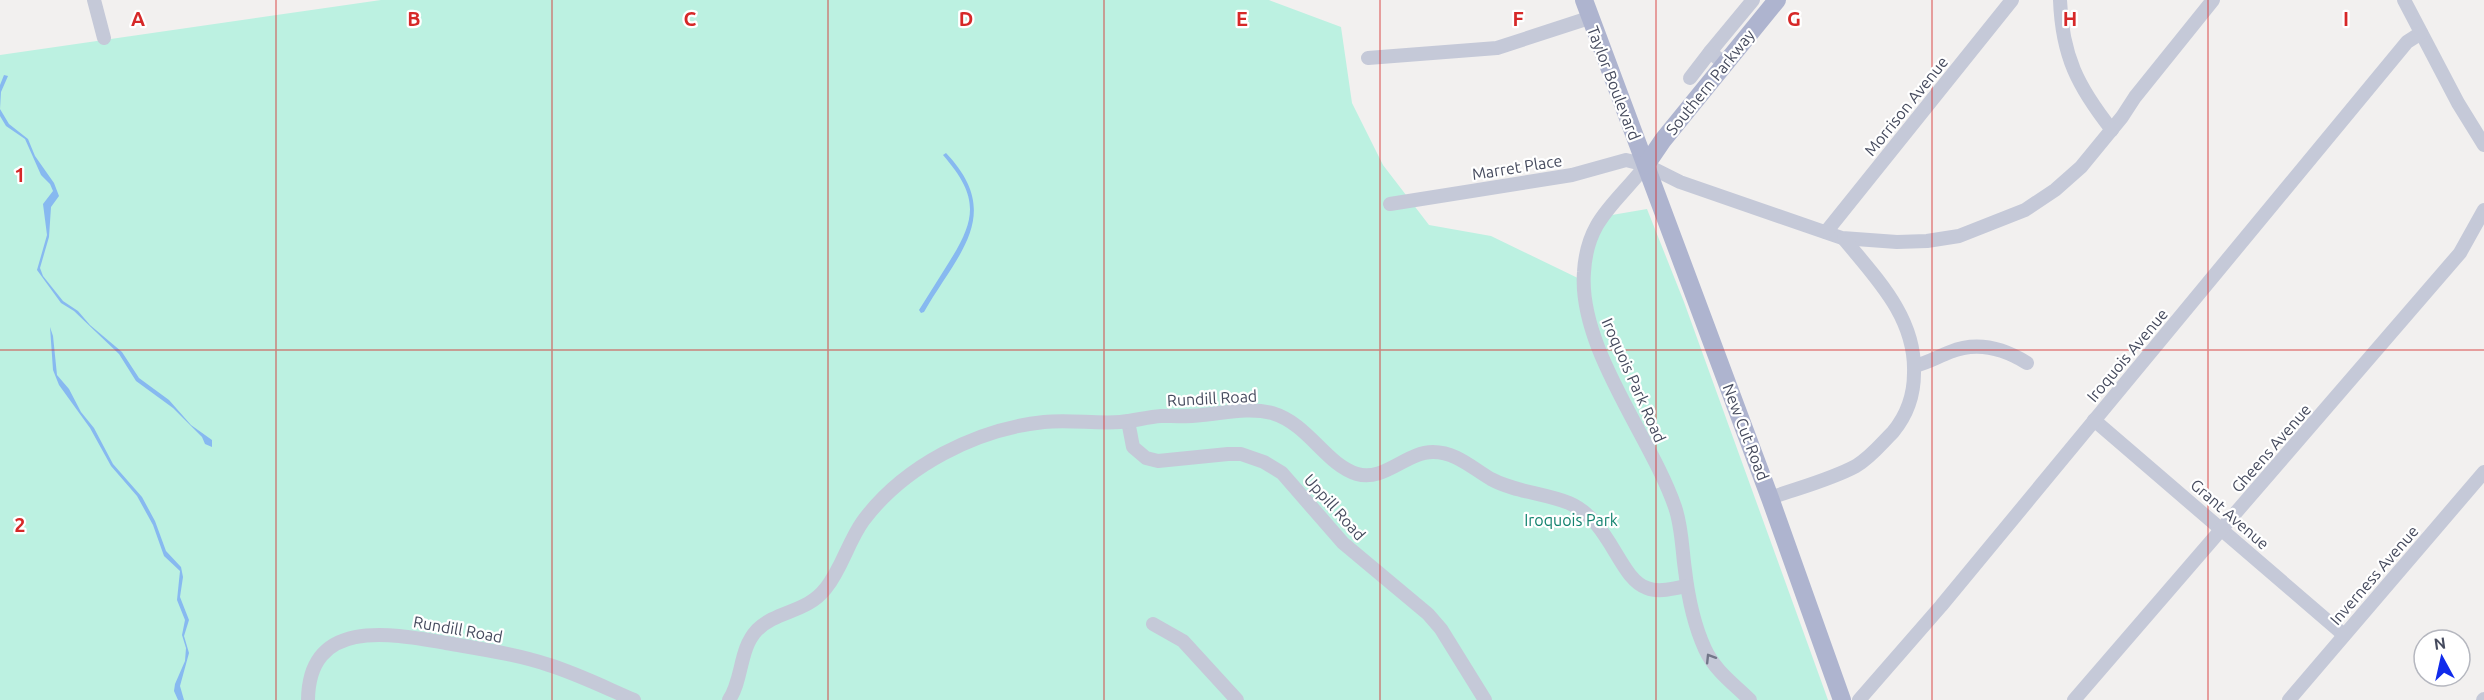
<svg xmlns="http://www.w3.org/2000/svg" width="2484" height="700" font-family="Ubuntu,sans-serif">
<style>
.green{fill:#bcf1e1}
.water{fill:#87b9f0}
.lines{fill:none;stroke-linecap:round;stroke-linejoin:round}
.minor{stroke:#c5c9d8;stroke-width:14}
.major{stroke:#aeb4cf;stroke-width:18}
.oneway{stroke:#727789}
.grid{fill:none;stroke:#d62828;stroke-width:1.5;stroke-opacity:0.55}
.labels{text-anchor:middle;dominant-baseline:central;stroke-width:4.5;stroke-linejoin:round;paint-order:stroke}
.street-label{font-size:16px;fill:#464b5e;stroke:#fff}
.park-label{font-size:16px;fill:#13836f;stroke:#fff}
.grid-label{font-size:20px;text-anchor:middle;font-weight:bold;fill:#d62828;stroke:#fff;stroke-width:4.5;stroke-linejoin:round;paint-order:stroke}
</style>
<rect width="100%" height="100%" fill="#f2f0ef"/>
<polygon class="green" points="381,0 1269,0 1341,27 1352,103 1383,165 1429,225 1491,236 1584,281 1585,260 1606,216 1647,209 1684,302 1828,700 0,700 0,55"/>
<g class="water">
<polygon points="4,75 8,76 1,92 0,109 9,124 28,139 35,156 54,183 59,196 51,207 49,237 40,268 43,276 63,301 78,311 90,325 122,352 139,378 169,400 191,425 212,440 212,447 205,444 202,437 173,408 136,381 119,354 74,311 61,303 37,270 47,235 43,204 53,191 50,184 41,175 25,139 6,126 0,116 0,85"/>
<path d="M946 153C1005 215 957 254 924 312L921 313 919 310C928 296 937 281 946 267 976 220 981 199 943 155Z"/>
<polygon points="50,327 53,336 57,375 69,389 81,412 94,428 113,464 142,497 155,521 166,551 181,567 183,577 180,597 189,620 184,636 189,653 180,686 184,700 178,700 174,691 175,684 185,661 186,648 182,635 185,620 177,600 180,571 164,556 153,525 137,496 111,466 90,428 59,385 53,370"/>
</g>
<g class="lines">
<g class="minor">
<polyline points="94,0 104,38"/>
<path d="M2060 0C2062 56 2078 87 2112 130"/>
<polyline points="2404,0 2458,103 2484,145"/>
<polyline points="1368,58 1497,48 1589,18"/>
<polyline points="1725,64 1710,52 1753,0"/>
<polyline points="1690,78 1710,52"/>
<path d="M1646 165C1616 204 1587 219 1584 272 1578 348 1651 437 1675 507 1682 527 1682 550 1685 570 1688 596 1694 625 1705 649 1715 671 1734 684 1750 700"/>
<polyline points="1390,204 1572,175 1626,160 1646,165 1680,182 1842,238 1897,242 1927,241 1959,236 2025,210 2055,190 2081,167 2122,117 2135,97 2213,0"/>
<polyline points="1826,232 2012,0"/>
<path d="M1914 366C1928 363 1937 357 1950 352 1977 341 2003 348 2027 363"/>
<polyline points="2094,420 2344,635"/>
<polyline points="1128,421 1133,447 1146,458 1158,461 1228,454 1241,454 1264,462 1282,473 1343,543 1428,614 1441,629 1485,700"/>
<path d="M1770 498C1798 488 1830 480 1856 466 1871 457 1881 444 1893 432 1907 415 1914 395 1914 373 1916 318 1877 279 1844 239"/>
<polyline points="1153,624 1183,641 1237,700"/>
<path d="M308 700C309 618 389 633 446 643 480 649 516 654 549 665 578 674 606 688 634 700"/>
<path d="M729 700C743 679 739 649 757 630 777 610 807 613 826 588 842 568 848 542 863 521 904 466 976 429 1044 422 1069 419 1095 424 1120 422 1134 421 1147 417 1161 416 1174 416 1188 417 1202 415 1225 413 1249 407 1272 413 1309 424 1325 464 1357 474 1384 482 1406 452 1433 452 1456 452 1472 468 1491 479 1515 492 1544 493 1569 503 1611 521 1619 579 1647 588 1659 593 1675 588 1687 586"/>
<polyline points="1859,700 1941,606 2407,42 2421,33"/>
<polyline points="2074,700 2460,253 2484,210"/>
<polyline points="2289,700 2484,472"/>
<polyline points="2483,700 2484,699"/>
</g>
<g class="major">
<polyline points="1584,0 1770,498 1842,700"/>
<polyline points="1646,165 1663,140 1777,0"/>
</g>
</g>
<defs><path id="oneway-chevron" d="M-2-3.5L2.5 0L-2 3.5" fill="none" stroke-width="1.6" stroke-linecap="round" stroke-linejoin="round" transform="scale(1.5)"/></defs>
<use class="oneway" href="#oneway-chevron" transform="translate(1710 658) rotate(-122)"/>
<path class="grid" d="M276 0V700M552 0V700M828 0V700M1104 0V700M1380 0V700M1656 0V700M1932 0V700M2208 0V700M0 350H2484"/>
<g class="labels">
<g class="street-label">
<text transform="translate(1710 82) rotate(-51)">Southern Parkway</text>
<text transform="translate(1614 83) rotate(69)">Taylor Boulevard</text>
<text transform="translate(1906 106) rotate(-51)">Morrison Avenue</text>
<text transform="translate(1517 167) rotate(-9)">Marret Place</text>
<text transform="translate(2127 355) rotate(-50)">Iroquois Avenue</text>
<text transform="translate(1634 380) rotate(66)">Iroquois Park Road</text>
<text transform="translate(1212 398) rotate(-3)">Rundill Road</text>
<text transform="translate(1746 432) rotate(69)">New Cut Road</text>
<text transform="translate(2271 448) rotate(-49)">Gheens Avenue</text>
<text transform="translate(1335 507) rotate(48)">Uppill Road</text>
<text transform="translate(2230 514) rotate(41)">Grant Avenue</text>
<text transform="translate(2374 575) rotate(-49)">Inverness Avenue</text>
<text transform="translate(458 629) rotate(10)">Rundill Road</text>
</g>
<g class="park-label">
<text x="1571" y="520">Iroquois Park</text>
</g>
</g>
<g class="grid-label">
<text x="138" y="26">A</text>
<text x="414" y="26">B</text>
<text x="690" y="26">C</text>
<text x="966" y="26">D</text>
<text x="1242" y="26">E</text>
<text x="1518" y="26">F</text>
<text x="1794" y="26">G</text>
<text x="2070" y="26">H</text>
<text x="2346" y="26">I</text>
<text x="20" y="182">1</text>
<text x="20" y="532">2</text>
</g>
<g transform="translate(2442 658) rotate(352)"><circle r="28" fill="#ffffff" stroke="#b5b7bf" stroke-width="1.5"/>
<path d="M0-4.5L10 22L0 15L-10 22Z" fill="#112beb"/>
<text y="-9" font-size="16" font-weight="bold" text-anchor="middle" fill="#464b5e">N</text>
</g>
</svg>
